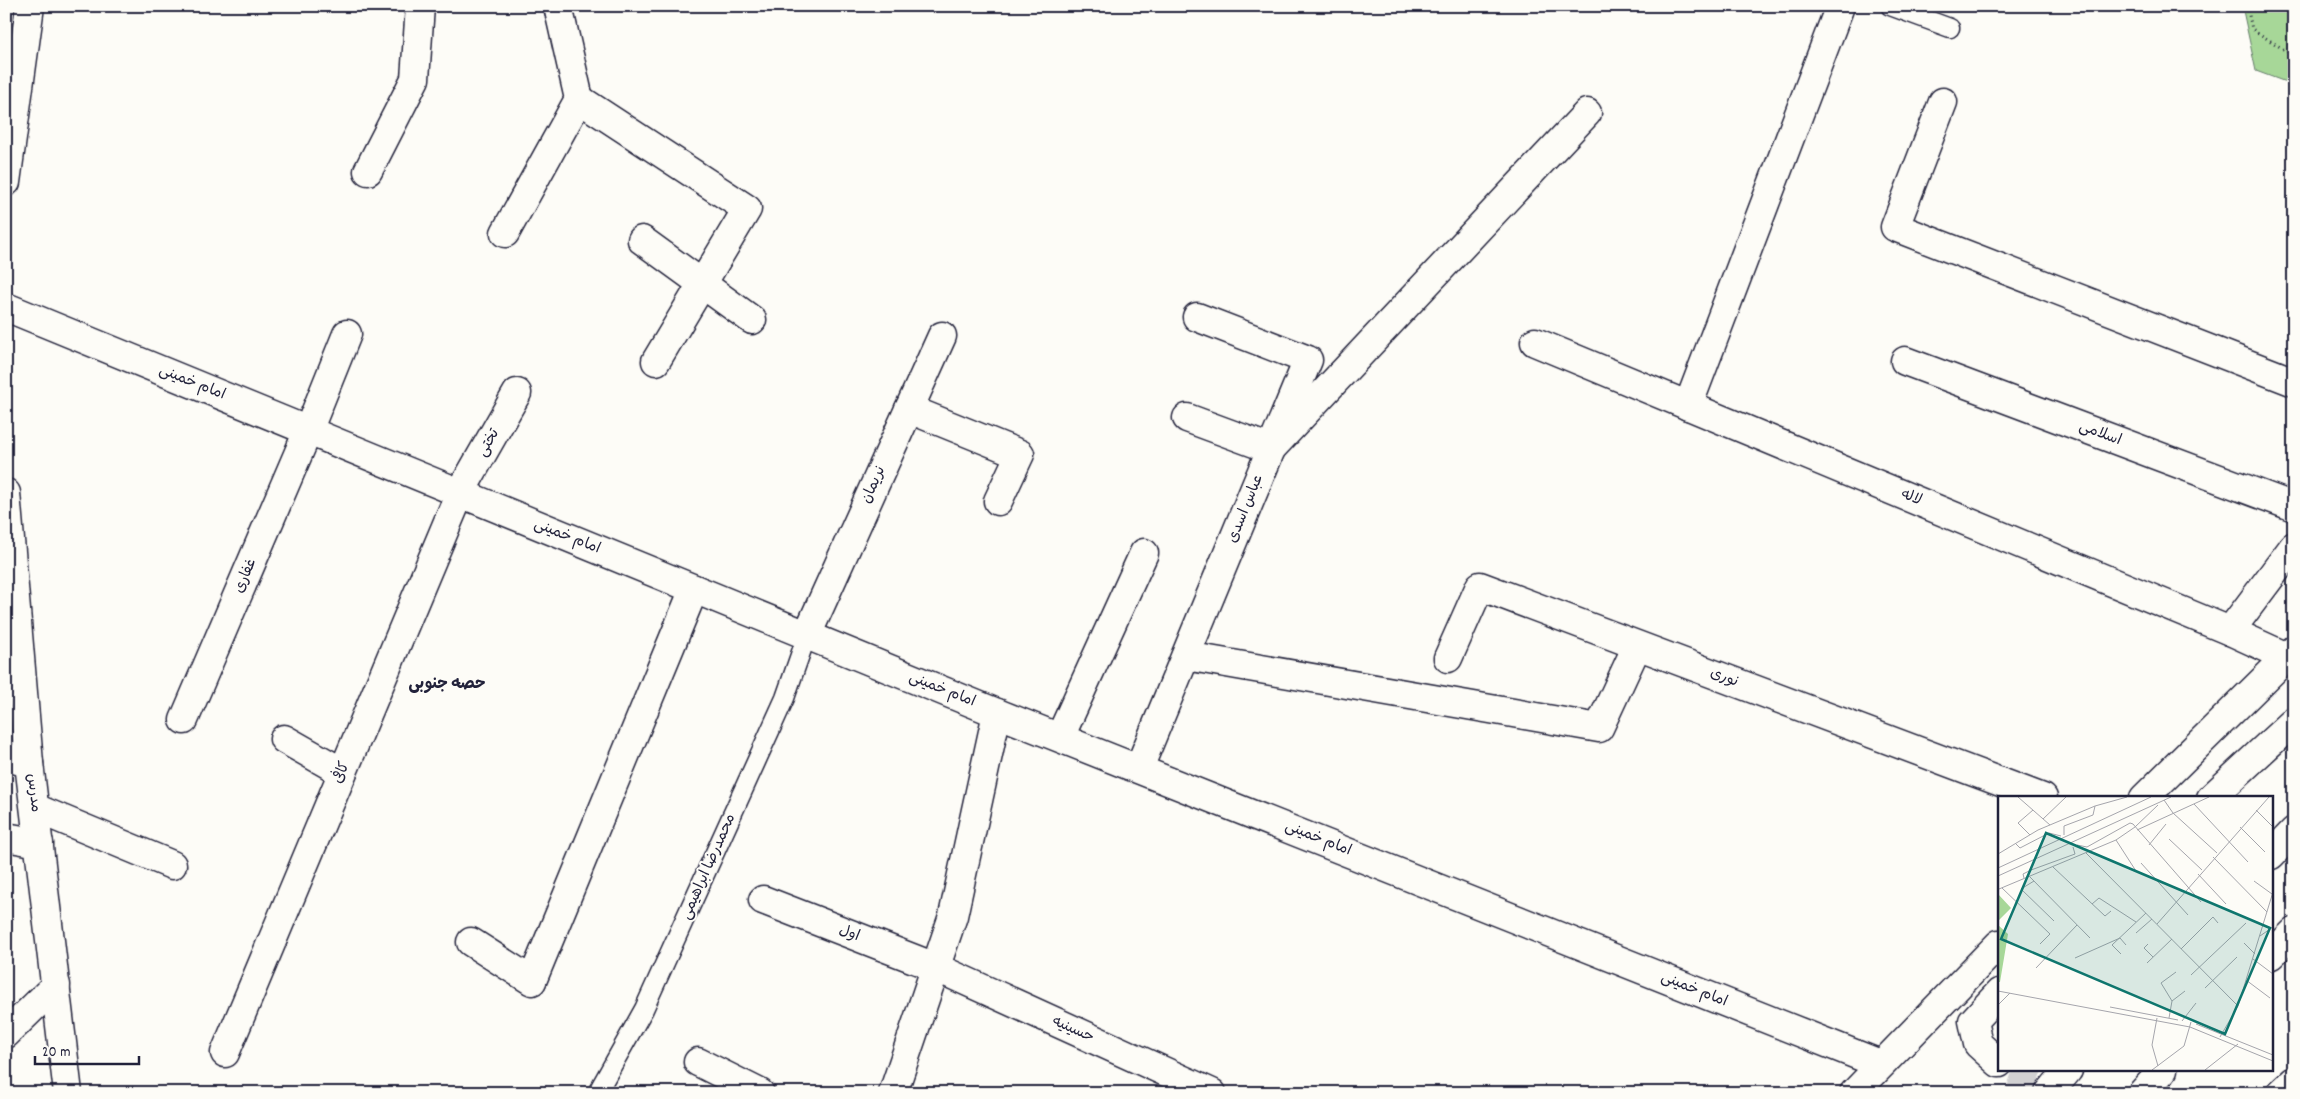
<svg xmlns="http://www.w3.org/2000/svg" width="2300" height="1099" font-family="Dekko,'Playpen Sans Arabic',sans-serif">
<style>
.green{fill:#a7d798;stroke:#647c6a}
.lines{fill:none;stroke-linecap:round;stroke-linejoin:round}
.tertiary-tunnel{stroke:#d1d0d1;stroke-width:28;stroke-dasharray:28 14;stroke-linecap:butt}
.service-casing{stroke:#22223b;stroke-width:21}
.minor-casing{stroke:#22223b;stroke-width:31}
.tertiary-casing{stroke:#22223b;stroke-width:31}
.trunk-casing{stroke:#22223b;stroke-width:31}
.path{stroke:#22223b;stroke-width:3;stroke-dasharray:1 4;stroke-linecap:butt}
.service{stroke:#fdfcf7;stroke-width:18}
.minor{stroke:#fdfcf7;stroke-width:28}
.tertiary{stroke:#fdfcf7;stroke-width:28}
.trunk{stroke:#fdfcf7;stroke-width:28}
.labels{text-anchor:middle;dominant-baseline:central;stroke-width:4;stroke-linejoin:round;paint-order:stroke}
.street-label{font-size:15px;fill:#22223b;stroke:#fdfcf7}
.neighbourhood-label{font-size:16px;font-weight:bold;fill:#22223b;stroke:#fdfcf7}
.inset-road{fill:none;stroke:#a5a5ac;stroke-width:1}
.view{fill:#0f766e;fill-opacity:0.15;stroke:#0f766e;stroke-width:2.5}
.inset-edge{fill:none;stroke:#22223b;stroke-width:2.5}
</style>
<rect width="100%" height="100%" fill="#fdfcf7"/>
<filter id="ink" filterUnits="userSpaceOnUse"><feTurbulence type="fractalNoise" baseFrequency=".02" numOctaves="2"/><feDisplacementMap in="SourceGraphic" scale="10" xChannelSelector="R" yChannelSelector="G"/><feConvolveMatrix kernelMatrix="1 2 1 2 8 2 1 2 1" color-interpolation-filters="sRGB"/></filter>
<g filter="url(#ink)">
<polygon class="green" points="2242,6 2294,6 2294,85 2256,71"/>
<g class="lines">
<polyline class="tertiary-tunnel" points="2011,1075 2065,1093"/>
<defs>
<g id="service">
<polyline points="1890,6 1950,28"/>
<polyline points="597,1093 644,1009 785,698 807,635"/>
</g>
<g id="minor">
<polyline points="579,99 747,209 656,361"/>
<polyline points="1943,102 1895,227 2294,382"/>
<polyline points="368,171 415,79 420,6"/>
<polyline points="505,233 579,99 558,6"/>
<polyline points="642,240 752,320"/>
<polyline points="1535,342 2230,631 2287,657"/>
<polyline points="1905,361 2294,507"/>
<polyline points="1688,406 1840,6"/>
<polyline points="909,409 1020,454 998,501"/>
<polyline points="1187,418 1271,449 1587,113"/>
<polyline points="2230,631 2294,546"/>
<polyline points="807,635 942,336"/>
<polyline points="1186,656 1599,728 1637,646"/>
<polyline points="1448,658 1480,586 2043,798"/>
<polyline points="184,720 308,431 347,334"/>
<polyline points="1060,737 1144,553"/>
<polyline points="284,739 342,772"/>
<polyline points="6,757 29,763"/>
<polyline points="1139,768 1308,360 1197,317"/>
<polyline points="35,808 172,865"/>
<polyline points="6,837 39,843"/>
<polyline points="763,900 935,967 1212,1093"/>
<polyline points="471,942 532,981 694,589"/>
<polyline points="6,1034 56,985"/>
<polyline points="225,1053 460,493 517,393"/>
<polyline points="698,1062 760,1093"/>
<polyline points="893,1093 953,916 997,713"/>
</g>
<g id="tertiary">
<polyline points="6,182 30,6"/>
<polyline points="6,307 997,713 1880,1064"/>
<polyline points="6,493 29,763 68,1093"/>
<polyline points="2144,798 2294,650"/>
<polyline points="2211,798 2294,721"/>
<polyline points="1999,993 1973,1021 1978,1044 1999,1063"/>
<polyline points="1854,1093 1999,944"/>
<polyline points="2281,1093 2294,1081"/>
</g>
<g id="trunk">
<polyline points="2271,855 2294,831"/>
<polyline points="2271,955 2294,932"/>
<polyline points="2049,1093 2068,1070"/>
<polyline points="2142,1093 2163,1070"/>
</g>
</defs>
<use href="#service" class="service-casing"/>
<use href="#minor" class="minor-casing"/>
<use href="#tertiary" class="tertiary-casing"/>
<use href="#trunk" class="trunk-casing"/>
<polyline class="path" points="2247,6 2252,29 2294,56"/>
<use href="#service" class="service"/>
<use href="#minor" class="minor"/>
<use href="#tertiary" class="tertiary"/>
<use href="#trunk" class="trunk"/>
</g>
</g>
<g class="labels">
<g class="street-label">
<text transform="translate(192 383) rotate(22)">امام خمینی</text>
<text transform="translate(2100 434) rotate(21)">اسلامی</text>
<text transform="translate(489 443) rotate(-60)">تختی</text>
<text transform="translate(874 485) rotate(-66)">نریمان</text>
<text transform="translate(1911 498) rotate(23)">لاله</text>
<text transform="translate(1246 509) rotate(-68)">عباس اسدی</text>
<text transform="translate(567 537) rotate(22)">امام خمینی</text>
<text transform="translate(246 576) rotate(-67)">غفاری</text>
<text transform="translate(1724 678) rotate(21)">نوری</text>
<text transform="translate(942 690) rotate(22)">امام خمینی</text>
<text transform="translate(342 773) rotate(-67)">کافی</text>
<text transform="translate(33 793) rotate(83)">مدرس</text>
<text transform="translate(1318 839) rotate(22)">امام خمینی</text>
<text transform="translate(709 867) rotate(-66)">محمدرضا ابراهیمی</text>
<text transform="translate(849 934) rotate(21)">اول</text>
<text transform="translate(1694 990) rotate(22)">امام خمینی</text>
<text transform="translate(1073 1030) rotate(24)">حسینیه</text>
</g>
<g class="neighbourhood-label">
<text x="447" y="684">حصه جنوبی</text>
</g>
</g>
<g transform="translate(1998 796)">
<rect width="275" height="275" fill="#fdfcf7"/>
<path d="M0 98 13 112 0 125ZM0 129 10 138 2 186H0Z" fill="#a7d798"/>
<path class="inset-road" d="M20 1 52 29M166 4 175 17 219 57M196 8 250 66M97 10 129 1M258 14 275 31M45 23 68 1M137 31 160 9M242 31 267 56M139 34 211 1M32 39 20 27 35 14M171 43 204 74M118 44 138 75M17 47 22 52 51 37 63 40M79 49 89 51 132 27 135 28 203 106M151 49 168 28M88 57 240 210M0 58 40 34 97 10 95 19 66 30V39M215 61 269 116M143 67 190 119M55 71 107 120 113 115M0 72 153 1M200 78 228 108M0 80 173 1M31 80 92 142M26 82 25 78 33 74 77 58 75 51M36 85 23 93 56 125M256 85 274 98M4 92 52 138 42 148M1 93 118 44 137 31M94 108 101 102 138 126M159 128 271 1M138 137 154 123M262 140 275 131M246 147 257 158M150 148 146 152 155 161M183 153 215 121 220 127M123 158 114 149 148 117M77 162 122 142 128 149M255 163 275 178M149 167 174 143M38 172 79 129M193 179 248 127M248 184 272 202M207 192 239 161M0 195 192 231 275 265M174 205 163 187 178 176M0 209 12 197M112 211 180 224M159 222 154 249 160 270M171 222 174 205 187 195M184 225 198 207M198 228 275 259M222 241 240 210 275 96M154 274 186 250 193 226M207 274 240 248"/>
<path class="view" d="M48 37 272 132 227 238 3 143Z"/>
<rect width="275" height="275" class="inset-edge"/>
</g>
<rect width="2300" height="1099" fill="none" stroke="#fdfcf7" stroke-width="25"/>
<rect x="12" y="12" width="2275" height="1074" fill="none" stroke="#22223b" stroke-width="2" filter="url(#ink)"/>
<path d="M35 1056v8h104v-8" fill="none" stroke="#22223b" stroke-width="2.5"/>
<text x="42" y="1056" font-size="15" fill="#22223b" stroke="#fdfcf7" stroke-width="4" paint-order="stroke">20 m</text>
</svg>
